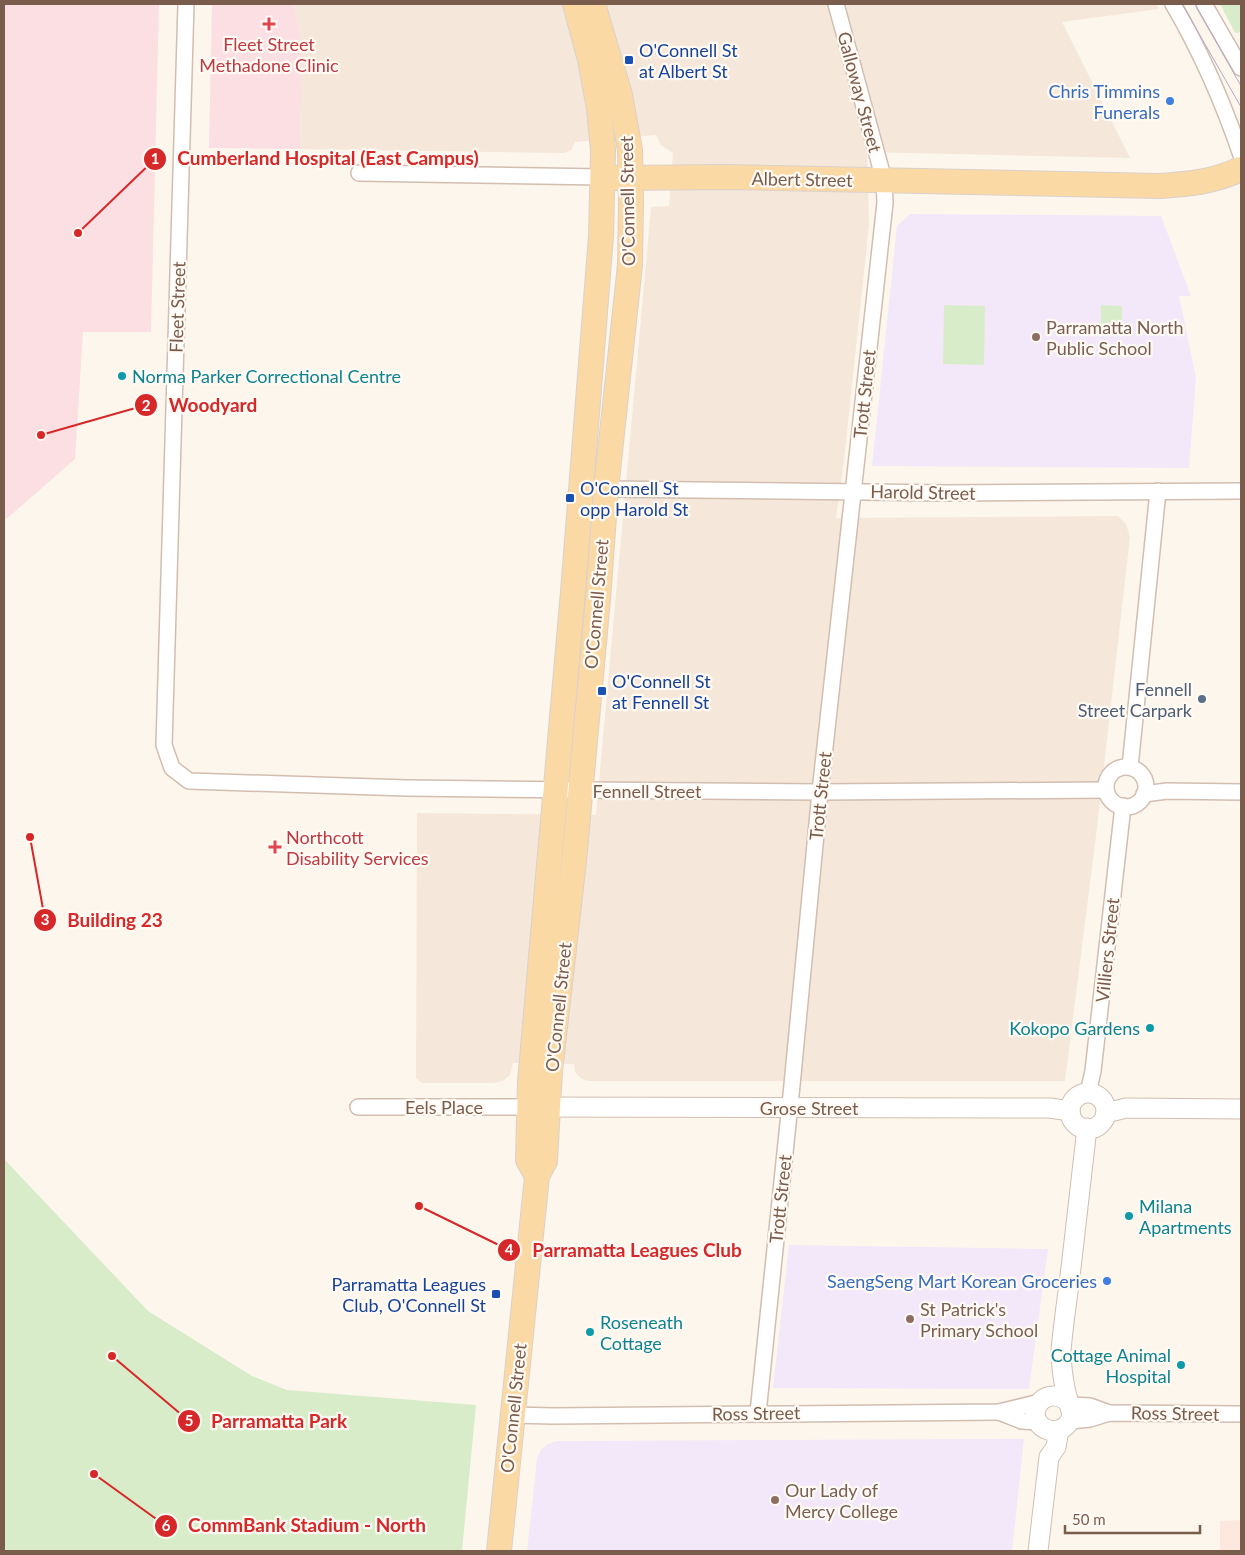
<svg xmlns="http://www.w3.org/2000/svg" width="1245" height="1555" font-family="Lato,sans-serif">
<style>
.residential{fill:#f5e8da}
.commercial{fill:#fde8e0}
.education{fill:#f3e8fa}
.medical{fill:#fbdfe3}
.green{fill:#d8ecc9}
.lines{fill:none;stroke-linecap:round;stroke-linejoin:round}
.minor-casing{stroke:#d1beb0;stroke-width:18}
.tertiary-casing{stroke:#d1beb0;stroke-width:21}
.primary-casing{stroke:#dad1cd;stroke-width:26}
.minor{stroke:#fff;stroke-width:15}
.tertiary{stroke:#fff;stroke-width:19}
.primary{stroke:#fbd9a5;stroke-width:24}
.tram{stroke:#b9a8c9;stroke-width:1}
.health-dot{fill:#e0444e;stroke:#fffaf3;stroke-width:2}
.transit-dot{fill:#1a4fb4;stroke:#fffaf3;stroke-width:2}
.shop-dot{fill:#3f7fe0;stroke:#fffaf3;stroke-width:2}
.education-dot{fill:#8d6e63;stroke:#fffaf3;stroke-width:2}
.culture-dot{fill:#0f9aa8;stroke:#fffaf3;stroke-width:2}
.service-dot{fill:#5c6f8a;stroke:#fffaf3;stroke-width:2}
.labels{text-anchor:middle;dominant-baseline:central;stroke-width:4.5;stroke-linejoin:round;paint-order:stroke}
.health-label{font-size:18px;fill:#be3a42;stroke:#fffaf3}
.transit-label{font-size:18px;fill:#164399;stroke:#fffaf3;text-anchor:start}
.shop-label{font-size:18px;fill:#366cbe;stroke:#fffaf3;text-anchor:end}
.street-label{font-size:18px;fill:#7a5c4d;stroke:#fffaf3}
.education-label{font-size:18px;fill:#785e54;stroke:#fffaf3;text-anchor:start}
.culture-label{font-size:18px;fill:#0d838f;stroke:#fffaf3;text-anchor:start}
.service-label{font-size:18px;fill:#4e5e75;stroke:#fffaf3;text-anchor:end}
.leader{fill:none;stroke:#d62828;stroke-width:2}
.callout-dot{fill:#d62828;stroke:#fffaf3;stroke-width:2}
.mark-label{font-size:15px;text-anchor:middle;font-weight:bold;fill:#fff}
.callout-label{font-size:19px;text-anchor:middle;font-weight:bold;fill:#d62828;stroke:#fffaf3;stroke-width:4.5;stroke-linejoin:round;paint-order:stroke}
</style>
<rect width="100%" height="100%" fill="#fdf6ec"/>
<polygon class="residential" points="294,4 1156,4 1159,9 1062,22 1130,158 867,152 869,226 844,460 836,518 1118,516 1126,524 1130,537 1096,836 1065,1081 589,1081 582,1079 575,1072 574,1064 513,1063 510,1075 503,1081 493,1083 422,1083 416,1078 417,813 596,815 651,207 669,206 673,153 661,145 656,135 575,142 571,150 564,153 300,149 302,43"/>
<polygon class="commercial" points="1241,1520 1241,1551 1220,1551 1220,1521"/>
<g class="education">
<polygon points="910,214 1161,216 1191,296 1179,296 1196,378 1189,468 872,466 897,226"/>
<polygon points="789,1245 1048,1249 1029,1389 773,1388"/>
<polygon points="1024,1439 1012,1551 527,1551 537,1459 541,1449 548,1444 557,1441"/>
</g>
<g class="medical">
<polygon points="4,4 159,4 151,332 83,332 75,459 4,521"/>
<polygon points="212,4 294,4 302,43 300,149 209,148"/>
</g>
<g class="green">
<polygon points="1220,4 1241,4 1241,32 1235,33"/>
<polygon points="944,305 985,306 984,365 943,364"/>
<polygon points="1101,305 1122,306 1122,334 1101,334"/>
<polygon points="4,1159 148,1311 252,1376 287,1390 476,1405 462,1551 4,1551"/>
</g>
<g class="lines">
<defs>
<g id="minor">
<polyline points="186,4 164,745 172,768 189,781 407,788 579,790 820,792 1106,790"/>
<path d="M1173 4C1201 52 1223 102 1241 155"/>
<polyline points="1204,4 1241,68"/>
<polyline points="359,173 602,177"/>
<polyline points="606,489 947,493 1241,491"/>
<polyline points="1130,767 1158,491"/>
<circle cx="1126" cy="787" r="20"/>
<polyline points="1144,794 1167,791 1241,792"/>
<polyline points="1088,1093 1093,1071 1123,806"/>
<polyline points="358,1107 529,1107"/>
<polyline points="1070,1405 1090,1406 1109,1413"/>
<polyline points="999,1412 1022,1421 1038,1422"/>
<polyline points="758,1413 792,1085 820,792 885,203 884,180 836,4"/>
<polyline points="512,1415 554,1416 999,1412 1040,1402"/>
<polyline points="1070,1421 1090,1419 1109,1413 1241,1414"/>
</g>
<g id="tertiary">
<circle cx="1088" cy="1111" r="18"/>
<polyline points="534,1107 1050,1108 1070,1111"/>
<polyline points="1106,1113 1126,1108 1241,1109"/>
<path d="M1068 1402C1049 1385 1025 1408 1040 1425 1050 1435 1067 1431 1071 1418 1073 1411 1069 1407 1068 1400 1064 1387 1061 1365 1061 1351 1063 1326 1067 1301 1070 1276 1076 1227 1081 1178 1087 1128"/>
<polyline points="1038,1551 1049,1457 1056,1447 1059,1430"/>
</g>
<g id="primary">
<path d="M613 178 726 177 1160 186C1190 184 1213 182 1241 169"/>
<polyline points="537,1176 528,1160 530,1082 573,592 601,236 603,150 599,108 590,60 575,4"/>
<polyline points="499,1551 537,1176 545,1161 550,1071 574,861 598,599 606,489 630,265 631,202 630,150 620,95 593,4"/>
</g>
</defs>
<use href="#minor" class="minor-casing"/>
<use href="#tertiary" class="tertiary-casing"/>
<use href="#primary" class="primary-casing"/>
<use href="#minor" class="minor"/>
<use href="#tertiary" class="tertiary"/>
<use href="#primary" class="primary"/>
<g class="tram">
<polyline points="1182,4 1241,107"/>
<polyline points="1195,4 1241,86"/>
</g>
</g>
<g class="health-dot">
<path d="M266.5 16.5h5v5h5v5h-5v5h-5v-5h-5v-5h5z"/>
<path d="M272.5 839.5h5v5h5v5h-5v5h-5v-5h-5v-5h5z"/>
</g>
<g class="transit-dot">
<rect x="624" y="55" width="10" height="10" rx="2.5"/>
<rect x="565" y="493" width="10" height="10" rx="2.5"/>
<rect x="597" y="686" width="10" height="10" rx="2.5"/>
<rect x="491" y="1289" width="10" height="10" rx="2.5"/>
</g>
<g class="shop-dot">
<circle cx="1170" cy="101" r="5"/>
<circle cx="1107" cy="1281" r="5"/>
</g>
<g class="education-dot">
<circle cx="1036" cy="337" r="5"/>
<circle cx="910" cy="1319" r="5"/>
<circle cx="775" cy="1500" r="5"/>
</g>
<g class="culture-dot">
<circle cx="122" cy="376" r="5"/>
<circle cx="1150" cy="1028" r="5"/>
<circle cx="1129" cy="1216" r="5"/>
<circle cx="590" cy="1332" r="5"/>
<circle cx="1181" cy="1365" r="5"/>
</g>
<circle class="service-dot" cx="1202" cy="699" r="5"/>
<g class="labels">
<g class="health-label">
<text x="269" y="44">Fleet Street<tspan x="269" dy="21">Methadone Clinic</tspan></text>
<text x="286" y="837" text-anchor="start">Northcott<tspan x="286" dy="21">Disability Services</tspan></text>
</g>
<g class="transit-label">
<text x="639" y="50">O'Connell St<tspan x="639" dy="21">at Albert St</tspan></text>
<text x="580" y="488">O'Connell St<tspan x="580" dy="21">opp Harold St</tspan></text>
<text x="612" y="681">O'Connell St<tspan x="612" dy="21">at Fennell St</tspan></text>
<text x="486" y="1284" text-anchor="end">Parramatta Leagues<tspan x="486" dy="21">Club, O'Connell St</tspan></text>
</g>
<g class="shop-label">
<text x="1160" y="91">Chris Timmins<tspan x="1160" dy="21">Funerals</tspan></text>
<text x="1097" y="1281">SaengSeng Mart Korean Groceries</text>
</g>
<g class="street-label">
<text transform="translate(860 92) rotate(75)">Galloway Street</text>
<text transform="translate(802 179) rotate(1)">Albert Street</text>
<text transform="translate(627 201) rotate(-91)">O'Connell Street</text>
<text transform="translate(177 307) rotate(-88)">Fleet Street</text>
<text transform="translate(864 394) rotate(-84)">Trott Street</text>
<text transform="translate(923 492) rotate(1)">Harold Street</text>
<text transform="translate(596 604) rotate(-85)">O'Connell Street</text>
<text x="647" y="791">Fennell Street</text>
<text transform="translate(820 796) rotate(-84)">Trott Street</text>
<text transform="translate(1107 950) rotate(-84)">Villiers Street</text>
<text transform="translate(558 1007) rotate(-84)">O'Connell Street</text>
<text x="444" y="1107">Eels Place</text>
<text x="809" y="1108">Grose Street</text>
<text transform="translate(780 1199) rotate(-84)">Trott Street</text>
<text transform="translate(513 1408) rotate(-84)">O'Connell Street</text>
<text transform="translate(756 1413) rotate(-1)">Ross Street</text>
<text transform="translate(1175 1413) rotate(1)">Ross Street</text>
</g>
<g class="education-label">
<text x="1046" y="327">Parramatta North<tspan x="1046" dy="21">Public School</tspan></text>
<text x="920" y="1309">St Patrick's<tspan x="920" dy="21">Primary School</tspan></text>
<text x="785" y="1490">Our Lady of<tspan x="785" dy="21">Mercy College</tspan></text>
</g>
<g class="culture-label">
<text x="132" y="376">Norma Parker Correctional Centre</text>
<text x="1140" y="1028" text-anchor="end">Kokopo Gardens</text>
<text x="1139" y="1206">Milana<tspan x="1139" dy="21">Apartments</tspan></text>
<text x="600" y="1322">Roseneath<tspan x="600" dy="21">Cottage</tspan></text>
<text x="1171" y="1355" text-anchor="end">Cottage Animal<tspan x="1171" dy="21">Hospital</tspan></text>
</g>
<g class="service-label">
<text x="1192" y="689">Fennell<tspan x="1192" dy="21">Street Carpark</tspan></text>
</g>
</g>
<path class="leader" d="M78 233L155 159M41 435L146 405M30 837L45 920M419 1206L509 1250M112 1356L189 1421M94 1474L166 1526"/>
<g class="callout-dot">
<circle cx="78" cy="233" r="5"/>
<circle cx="41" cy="435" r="5"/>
<circle cx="30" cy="837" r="5"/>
<circle cx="419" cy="1206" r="5"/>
<circle cx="112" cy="1356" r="5"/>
<circle cx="94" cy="1474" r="5"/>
<circle cx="155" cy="159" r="12"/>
<circle cx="146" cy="405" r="12"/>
<circle cx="45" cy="920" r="12"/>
<circle cx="509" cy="1250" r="12"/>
<circle cx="189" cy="1421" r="12"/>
<circle cx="166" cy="1526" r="12"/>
</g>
<g class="mark-label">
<text x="155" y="164">1</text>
<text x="146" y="411">2</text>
<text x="45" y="925">3</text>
<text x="509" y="1255">4</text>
<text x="189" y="1426">5</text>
<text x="166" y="1531">6</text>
</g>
<g class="callout-label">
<text x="328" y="165">Cumberland Hospital (East Campus)</text>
<text x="213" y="412">Woodyard</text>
<text x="115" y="927">Building 23</text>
<text x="637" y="1257">Parramatta Leagues Club</text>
<text x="279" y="1428">Parramatta Park</text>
<text x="307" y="1532">CommBank Stadium - North</text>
</g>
<rect width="1245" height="1555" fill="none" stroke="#7a5c4d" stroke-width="10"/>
<path d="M1065 1525v8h135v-8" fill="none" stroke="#7a5c4d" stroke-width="2.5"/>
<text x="1072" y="1525" font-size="15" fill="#7a5c4d" stroke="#fffaf3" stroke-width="4" paint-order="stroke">50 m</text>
</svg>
